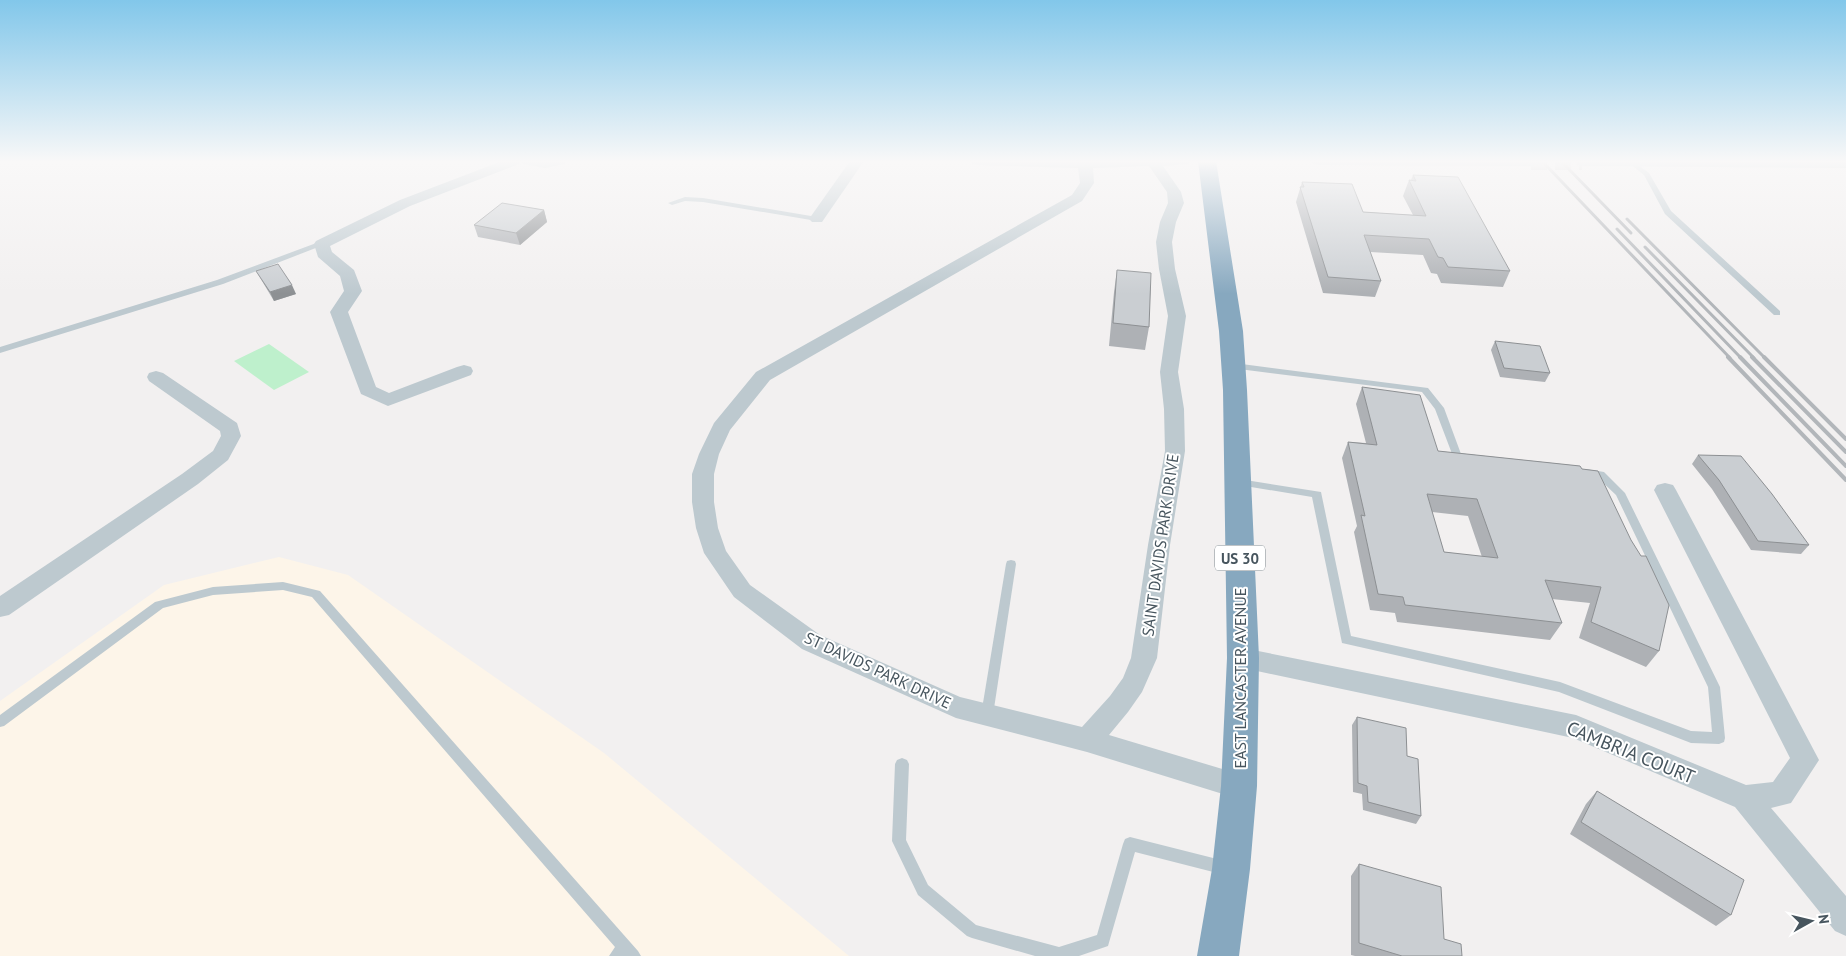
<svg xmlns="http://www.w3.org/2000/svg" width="1846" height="956" font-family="'PT Sans',sans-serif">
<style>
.commercial{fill:#fdf5e9}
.green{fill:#bef0cc}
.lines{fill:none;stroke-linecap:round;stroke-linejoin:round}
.street-tunnel{stroke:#c7c9cc;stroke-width:16;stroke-dasharray:16 8;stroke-linecap:butt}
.lane{fill:#bdc9cf;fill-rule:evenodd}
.street{fill:#bdc9cf;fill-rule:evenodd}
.highway{fill:#87a8bf;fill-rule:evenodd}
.rail-far1{stroke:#b2b6ba;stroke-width:3}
.rail{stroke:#b2b6ba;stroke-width:4}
.wall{fill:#aeb1b5;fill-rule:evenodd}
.shaded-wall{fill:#8d9093}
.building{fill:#caced2;stroke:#8d9093;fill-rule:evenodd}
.labels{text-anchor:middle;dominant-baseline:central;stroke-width:4;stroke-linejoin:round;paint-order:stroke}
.shield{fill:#fff;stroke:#7e888e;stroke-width:1}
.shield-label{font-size:15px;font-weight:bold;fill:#47555e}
.street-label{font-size:16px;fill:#47555e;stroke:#fff}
.near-street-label{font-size:19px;fill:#47555e;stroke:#fff}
</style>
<rect width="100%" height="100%" fill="#f2f0f0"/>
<polygon class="commercial" points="279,557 348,575 604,753 849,956 0,956 0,701 164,585"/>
<polygon class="green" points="269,344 309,372 274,390 234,361"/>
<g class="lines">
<polyline class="street-tunnel" points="1531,162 1582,162"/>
<g class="lane">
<polygon points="1629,161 1633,161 1649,173 1671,211 1780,311 1780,315 1774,315 1665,214 1644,175 1629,163"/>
<polygon points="685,197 703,198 817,217 821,219 817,221 703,202 685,201 672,205 668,203"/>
<polygon points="319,242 325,242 326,244 223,284 0,353 0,347 217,280"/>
<polygon points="1234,363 1428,388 1444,408 1461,454 1468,456 1470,458 1465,461 1454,459 1435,409 1422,392 1231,368 1230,366"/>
<polygon points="1586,469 1604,472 1625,493 1720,687 1725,738 1724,742 1719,744 1691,743 1559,692 1342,643 1312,497 1239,485 1234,482 1239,479 1321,492 1351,636 1560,682 1691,731 1712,732 1708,687 1616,495 1597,477 1582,474 1581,472"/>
<polygon points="1011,560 1015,561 1016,564 993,715 991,719 987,720 983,719 981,715 1006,564 1007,561"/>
<polygon points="283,582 320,591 638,951 641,956 609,956 615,947 312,597 283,590 213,595 163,608 4,726 0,727 0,715 155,602 213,587"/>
<polygon points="902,758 907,760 909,764 906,840 928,885 976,925 1059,947 1097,935 1123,844 1125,839 1130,837 1225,861 1230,863 1232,868 1230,873 1225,875 1135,852 1108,946 1079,956 1035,956 972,938 967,936 918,895 892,841 895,764 897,760"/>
</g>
<g class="street">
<polygon points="502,161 567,161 565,164 545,168 523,164 521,161 519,164 410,206 330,246 332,252 354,270 362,291 348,312 376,387 389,393 457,367 464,365 471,367 473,371 471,375 388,406 361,394 330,312 344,291 340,276 318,257 314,244 316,241 400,200"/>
<polygon points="850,161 864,161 822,222 812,222 809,219"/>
<path d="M970 161H1191L1189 164 1163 166 1181 192 1184 203 1176 222 1172 242 1175 269 1186 316 1178 372 1184 409 1185 451 1170 545 1157 658 1142 692 1128 712 1109 735 1249 777 1253 786 1249 795 1239 799 1087 752 956 718 802 649 734 597 704 553 696 528 692 502V474L699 454 714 423 756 372 1072 195 1080 183 1078 168 977 165 972 164ZM1149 166 1167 192 1168 203 1160 222 1156 242 1159 269 1168 316 1160 372 1164 409 1165 451 1148 545 1131 658 1123 678 1110 696 1082 727 960 697 820 635 750 585 726 551 718 528 714 502V474L719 454 730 430 770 380 1082 201 1094 183 1093 168Z"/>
<polygon points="1311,161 1537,161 1538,162 1536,165 1531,166 1318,165 1313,164"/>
<polygon points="1576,161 1846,161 1846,168 1582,166 1577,165"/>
<polygon points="156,371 163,373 237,423 241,436 228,460 198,484 9,615 0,617 0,596 182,474 213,451 221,436 220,431 149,381 147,377 149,373"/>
<polygon points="1665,483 1673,485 1676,490 1819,760 1791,803 1771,808 1846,896 1846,936 1835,931 1735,807 1573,738 1243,668 1234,665 1230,658 1234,651 1243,648 1576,715 1746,785 1773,782 1790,758 1654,490 1657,485"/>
</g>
<polygon class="highway" points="1198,161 1216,161 1243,331 1247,390 1259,658 1257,786 1250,869 1239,956 1197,956 1212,869 1221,786 1227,658 1223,390 1219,331"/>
<g class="rail-far1">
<polyline points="1542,161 1730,358"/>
<polyline points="1561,161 1631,233"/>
<polyline points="1627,219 1765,358"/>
<polyline points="1617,229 1741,358"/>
<polyline points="1645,247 1754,358"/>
</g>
<g class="rail">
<polyline points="1728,357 1846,480"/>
<polyline points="1740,357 1846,466"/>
<polyline points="1752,357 1846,452"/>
<polyline points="1764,357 1846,439"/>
</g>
</g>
<g class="wall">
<polygon points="1413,175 1510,271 1503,287 1441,283 1437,274 1431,273 1423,255 1370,252 1381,281 1375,297 1323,293 1296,202 1302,182 1363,212 1413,215 1403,196 1409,180 1411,180"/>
<polygon points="544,210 547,222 520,245 478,237 474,225"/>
<polygon points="1117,270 1149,327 1145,350 1109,346 1114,292"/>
<polygon points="256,271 296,294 274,301"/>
<polygon points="1495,341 1550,373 1545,382 1500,377 1491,350"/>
<path d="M1362 387 1438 451 1580 466 1659 651 1646 667 1579 638 1590 603 1552 599 1562 623 1550 640 1397 622 1395 613 1370 610 1354 532 1357 526 1342 458 1348 442 1366 443 1356 404ZM1432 512 1468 516 1482 557 1444 552Z"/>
<polygon points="1698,455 1809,545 1801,554 1751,550 1712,489 1692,464"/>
<polygon points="1357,717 1407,756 1421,816 1416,824 1363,810 1362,794 1353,792 1352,725"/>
<polygon points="1597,791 1731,915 1716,926 1570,834 1586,804"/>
<polygon points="1359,864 1444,939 1462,956 1355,956 1351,955 1351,876"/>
</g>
<g class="shaded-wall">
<polygon points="544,210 547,222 520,245 516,233"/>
<polygon points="292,285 296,294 274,301 270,292"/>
</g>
<g class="building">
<polygon points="1413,175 1458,177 1510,271 1448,267 1443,258 1438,257 1429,239 1364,235 1381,281 1328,277 1300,187 1304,187 1302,182 1352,184 1363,212 1426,216 1409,180 1416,181"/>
<polygon points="502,203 544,210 516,233 474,225"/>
<polygon points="278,264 292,285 270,292 256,271"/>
<polygon points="1117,270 1151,273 1149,327 1113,323"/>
<polygon points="1495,341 1540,346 1550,373 1504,368"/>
<path d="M1362 387 1420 395 1438 451 1580 466 1582 469 1598 471 1631 540 1641 556H1646L1669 605 1659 651 1591 622 1601 587 1545 580 1562 623 1405 605 1403 597 1378 594 1361 515 1365 516 1348 442 1377 445ZM1427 494 1477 499 1498 558 1444 552Z"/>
<polygon points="1698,455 1741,456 1772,494 1809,545 1758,541 1719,480"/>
<polygon points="1357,717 1406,728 1407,756 1418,759 1421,816 1368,802 1367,786 1358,783"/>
<polygon points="1597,791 1744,880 1731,915 1581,822"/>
<polygon points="1359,864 1441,887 1444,939 1461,944 1462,956 1402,956 1359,943"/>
</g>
<linearGradient id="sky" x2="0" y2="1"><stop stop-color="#82c7ea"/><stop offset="0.55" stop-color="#f9f8f8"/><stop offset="1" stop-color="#f9f8f8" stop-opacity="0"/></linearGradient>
<rect width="1846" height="294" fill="url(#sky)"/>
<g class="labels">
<rect class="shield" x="1215" y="545.5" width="50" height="25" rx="4"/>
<g class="shield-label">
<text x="1240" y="558">US 30</text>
</g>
<g class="street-label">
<text transform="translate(1160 545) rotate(-82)">SAINT DAVIDS PARK DRIVE</text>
<text transform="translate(878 670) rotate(25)">ST DAVIDS PARK DRIVE</text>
<text transform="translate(1240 678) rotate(-90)">EAST LANCASTER AVENUE</text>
</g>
<g class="near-street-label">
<text transform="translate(1631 752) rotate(22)">CAMBRIA COURT</text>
</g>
</g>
<g transform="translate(1811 921) rotate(82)" stroke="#ffffff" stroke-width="4" paint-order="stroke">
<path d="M0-4L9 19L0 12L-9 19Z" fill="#47555e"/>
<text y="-8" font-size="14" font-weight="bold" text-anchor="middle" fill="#47555e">N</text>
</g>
</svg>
